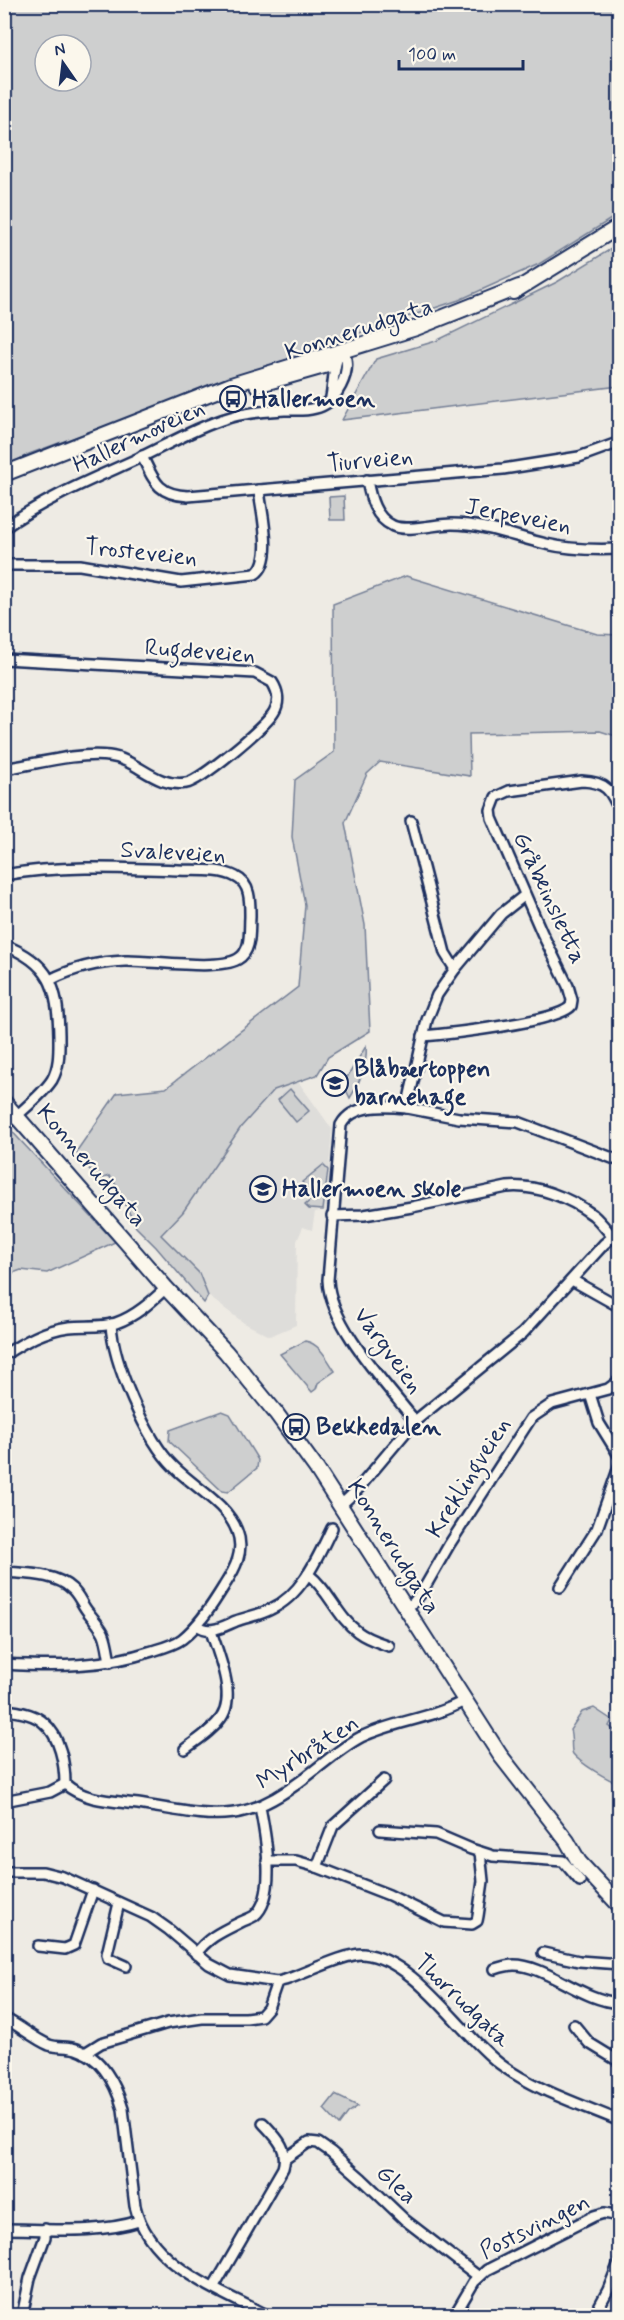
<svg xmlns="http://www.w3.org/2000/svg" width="624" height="2320" font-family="Mynerve,sans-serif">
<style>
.built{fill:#deddda}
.green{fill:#cecfcf;stroke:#747f96;stroke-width:1.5;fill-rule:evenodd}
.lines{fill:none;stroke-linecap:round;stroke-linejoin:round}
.street-casing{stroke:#1b2f5e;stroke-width:14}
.secondary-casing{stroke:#1b2f5e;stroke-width:18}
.street{stroke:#fbf7ec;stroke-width:9}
.secondary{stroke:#fbf7ec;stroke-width:14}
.labels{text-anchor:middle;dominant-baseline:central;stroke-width:4.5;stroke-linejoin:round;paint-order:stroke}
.street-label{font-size:24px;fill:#1b2f5e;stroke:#fbf7ec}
.poi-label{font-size:24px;font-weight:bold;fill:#1b2f5e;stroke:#fbf7ec;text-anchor:start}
</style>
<rect width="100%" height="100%" fill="#eeebe4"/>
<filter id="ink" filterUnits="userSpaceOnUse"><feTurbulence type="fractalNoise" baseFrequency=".0167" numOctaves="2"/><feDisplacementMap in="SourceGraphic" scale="12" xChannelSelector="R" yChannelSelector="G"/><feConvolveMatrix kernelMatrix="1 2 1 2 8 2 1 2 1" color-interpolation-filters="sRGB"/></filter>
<g filter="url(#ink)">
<polygon class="built" points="297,1080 332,1129 326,1210 315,1212 312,1230 303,1227 297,1241 296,1325 270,1336 244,1323 208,1296 199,1273 161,1235 183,1212 241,1127 274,1090"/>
<g class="green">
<path d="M5 5H619V214L539 264 459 300 365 331 29 454 5 467ZM45 45H81V81H45Z"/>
<polygon points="619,244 619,386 342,420 376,359 436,341 557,282"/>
<polygon points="344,496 345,520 330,520 329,497"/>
<polygon points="406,576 597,634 619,635 619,737 600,731 469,734 470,776 380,762 367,774 345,823 365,925 370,1031 328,1057 317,1075 274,1090 241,1127 183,1212 161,1235 199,1273 208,1296 204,1303 156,1247 136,1227 116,1185 109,1176 98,1180 76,1152 117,1093 166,1088 298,987 305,905 292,837 295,780 334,752 333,604"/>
<path d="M366 1046C368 1065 360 1082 350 1098L343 1084Z"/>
<polygon points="290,1089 309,1111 296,1122 278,1100"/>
<polygon points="5,1123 6,1125 115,1242 47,1273 21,1270 5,1276"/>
<polygon points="323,1165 328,1170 323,1210 309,1209 305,1205 314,1197 302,1182"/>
<path d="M305 1341C319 1343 327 1359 335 1371L318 1383 316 1389 312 1392 280 1354Z"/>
<polygon points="222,1411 230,1414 258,1460 257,1468 228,1492 222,1491 169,1441 170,1430"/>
<path d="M594 1708 612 1720 609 1726 619 1734V1783C609 1781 580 1763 573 1754 570 1749 573 1738 570 1730L582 1712Z"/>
<polygon points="335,2095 358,2106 348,2113 339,2125 324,2109"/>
</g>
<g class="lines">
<defs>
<g id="street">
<path d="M142 456C154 481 158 495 188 496L503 469 579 457 620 442"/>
<path d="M367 480C370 497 375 518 393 526 407 532 436 524 452 524 485 524 515 537 546 544 571 550 595 550 620 549"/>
<path d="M4 528C45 498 93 479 139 458 169 444 199 426 231 417 248 412 268 411 286 410 297 410 311 411 322 406 337 399 349 375 346 359L340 352C333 365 334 382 331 397"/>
<path d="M4 565H80L181 582 255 574C275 561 261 511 259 490"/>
<path d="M4 659 255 673 272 682C278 691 280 702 274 712 266 726 201 781 186 783 155 788 137 759 109 756 78 752 36 764 4 769"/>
<polyline points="411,821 445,953 455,969"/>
<path d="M4 875C61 865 121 868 178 870 195 871 220 868 236 877 251 884 250 903 250 917 249 931 252 951 238 959 217 971 151 960 125 961 99 962 73 968 50 980"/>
<polyline points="525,895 501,914 455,969 437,995 427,1020 407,1108 459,1118 518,1122 620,1161"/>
<path d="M4 945C51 963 58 988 59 1035 59 1050 60 1066 52 1080 42 1095 26 1107 13 1119"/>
<path d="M423 1036C447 1034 558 1022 571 1006L572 1000 568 986 542 933 492 818 491 810 496 797 509 791 582 781C606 782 611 790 620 812"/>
<path d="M407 1108C386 1106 353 1103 341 1125L328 1280C330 1326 387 1385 415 1421"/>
<path d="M332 1216 364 1215 412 1207 507 1187C536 1184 570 1198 593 1215 600 1221 606 1229 612 1236"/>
<polyline points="572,1280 620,1307"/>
<path d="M4 1355C24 1342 45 1330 69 1327 84 1325 101 1328 116 1323 136 1316 151 1302 166 1288"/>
<polyline points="590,1394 599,1423 620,1457"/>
<polyline points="340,1506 357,1490 415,1421 523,1333 604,1244 620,1231"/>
<path d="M4 1572C26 1574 56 1573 72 1589 79 1595 82 1605 88 1612 107 1635 105 1633 110 1662"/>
<path d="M308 1574C329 1590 337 1617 358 1632 367 1639 378 1642 389 1646"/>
<polyline points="560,1587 597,1529 620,1464"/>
<polyline points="405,1608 413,1603 422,1592 449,1545 531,1418 552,1404 608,1389 620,1380"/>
<path d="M197 1625C210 1635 222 1627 236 1621 247 1617 260 1615 271 1609 302 1595 318 1557 332 1528"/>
<path d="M4 1664C55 1667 104 1667 152 1651 162 1648 174 1645 182 1639 199 1626 213 1604 224 1586 235 1569 245 1551 237 1531 227 1504 194 1487 174 1467 146 1440 113 1363 111 1324"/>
<path d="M4 1710C17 1711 35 1714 44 1723 60 1736 65 1765 65 1784 84 1801 114 1801 138 1804 210 1815 240 1828 302 1780 321 1766 340 1748 361 1737 394 1721 431 1719 464 1701"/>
<path d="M185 1749C197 1740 212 1731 221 1718 237 1696 218 1654 211 1631"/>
<polyline points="4,1801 50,1792 65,1784"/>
<polyline points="380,1830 436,1834 471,1849 493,1856 563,1861 580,1881"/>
<polyline points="267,1861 296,1861 317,1867 389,1895 444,1922 472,1924 477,1921 478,1916 483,1881 480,1852"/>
<polyline points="317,1867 333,1826 384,1780"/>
<path d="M4 1872H43L63 1877 151 1917 168 1929 209 1964 230 1975 277 1982 285 1980C304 1974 346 1953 363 1954 414 1958 459 2033 500 2064 535 2090 580 2104 620 2121"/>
<polyline points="119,1903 107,1954 108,1958 126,1966"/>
<polyline points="38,1946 65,1949 74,1945 93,1890"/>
<polyline points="543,1953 579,1961 620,1964"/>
<path d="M196 1954C208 1937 223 1931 241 1922 245 1920 251 1918 254 1916 278 1897 265 1833 260 1807"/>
<path d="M495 1969C501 1967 508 1965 514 1965 546 1965 582 2001 620 2003"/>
<path d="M4 2018C20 2026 33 2038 49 2045 57 2048 67 2046 76 2049 102 2057 116 2085 123 2109L135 2206C149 2266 219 2290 268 2316"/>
<polyline points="574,2025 589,2043 620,2062"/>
<polyline points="85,2053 101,2043 168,2023 202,2018 246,2018 261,2016 268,2008 277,1982"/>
<polyline points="286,2158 309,2142 318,2143 331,2152 362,2179 405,2220 479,2277"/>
<path d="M4 2229C47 2229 99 2234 139 2221"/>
<path d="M214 2287 283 2168C289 2148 276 2137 263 2123"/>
<polyline points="22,2316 30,2278 45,2237 45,2229"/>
<polyline points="454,2316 474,2282 487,2270 594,2216 604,2213 620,2216"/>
<polyline points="594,2316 608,2290 620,2260"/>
</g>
<g id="secondary">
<polyline points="513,292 620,226"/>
<polyline points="257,385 331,364"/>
<polyline points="4,474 231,385 416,328 519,287"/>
<polyline points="4,1102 166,1288 226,1352 276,1413 316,1468 500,1755 567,1841 579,1862 620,1906"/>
</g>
</defs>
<use href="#street" class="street-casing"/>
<use href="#secondary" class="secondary-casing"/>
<use href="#street" class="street"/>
<use href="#secondary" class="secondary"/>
</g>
</g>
<defs>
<symbol id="bus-ring" viewBox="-11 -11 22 22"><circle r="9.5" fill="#fbf7ec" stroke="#1b2f5e" stroke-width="1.5"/><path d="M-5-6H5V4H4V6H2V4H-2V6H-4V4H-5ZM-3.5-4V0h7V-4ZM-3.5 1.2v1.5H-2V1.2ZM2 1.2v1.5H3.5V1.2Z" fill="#1b2f5e"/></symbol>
<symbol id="school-ring" viewBox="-11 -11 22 22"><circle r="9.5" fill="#fbf7ec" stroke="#1b2f5e" stroke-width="1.5"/><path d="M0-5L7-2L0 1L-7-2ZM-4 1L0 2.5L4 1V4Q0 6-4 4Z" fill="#1b2f5e"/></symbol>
</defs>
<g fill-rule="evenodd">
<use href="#bus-ring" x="218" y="384" width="30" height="30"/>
<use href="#school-ring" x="320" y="1068" width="30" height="30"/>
<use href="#school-ring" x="248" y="1174" width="30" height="30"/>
<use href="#bus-ring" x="281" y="1412" width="30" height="30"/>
</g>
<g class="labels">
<g class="street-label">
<text transform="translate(359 330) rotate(-18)">Konnerudgata</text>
<text transform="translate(139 437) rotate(-25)">Hallermoveien</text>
<text transform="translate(370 461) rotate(-5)">Tiurveien</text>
<text transform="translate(518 517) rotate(11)">Jerpeveien</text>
<text transform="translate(141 553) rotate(6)">Trosteveien</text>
<text transform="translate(200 652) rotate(4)">Rugdeveien</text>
<text transform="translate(173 853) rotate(3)">Svaleveien</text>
<text transform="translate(549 898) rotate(65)">Gråbeinsletta</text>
<text transform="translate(91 1166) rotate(49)">Konnerudgata</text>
<text transform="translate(388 1351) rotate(54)">Vargveien</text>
<text transform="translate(469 1478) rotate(-58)">Kreklingveien</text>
<text transform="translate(393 1547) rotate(58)">Konnerudgata</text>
<text transform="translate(308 1753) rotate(-33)">Myrbråten</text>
<text transform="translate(462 2001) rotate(44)">Thorrudgata</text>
<text transform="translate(396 2185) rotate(43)">Glea</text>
<text transform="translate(535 2227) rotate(-26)">Postsvingen</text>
</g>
<g class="poi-label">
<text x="252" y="399">Hallermoen</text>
<text x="354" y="1069">Blåbærtoppen<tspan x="354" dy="28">barnehage</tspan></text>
<text x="282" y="1189">Hallermoen skole</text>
<text x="316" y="1427">Bekkedalen</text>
</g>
</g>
<rect width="624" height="2320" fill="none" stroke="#fbf7ec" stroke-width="24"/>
<rect x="12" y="12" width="600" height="2296" fill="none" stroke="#1b2f5e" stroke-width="2" filter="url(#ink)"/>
<g transform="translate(63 63) rotate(346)"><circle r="28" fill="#fbf7ec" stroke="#a1a7b3" stroke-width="1.5"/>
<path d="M0-4.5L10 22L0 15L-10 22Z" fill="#1b2f5e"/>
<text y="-9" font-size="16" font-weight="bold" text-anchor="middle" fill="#1b2f5e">N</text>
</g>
<path d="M399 60v9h124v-9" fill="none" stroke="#1b2f5e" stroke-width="3"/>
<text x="408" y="60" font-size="18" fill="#1b2f5e" stroke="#fbf7ec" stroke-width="4.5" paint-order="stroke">100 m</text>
</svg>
